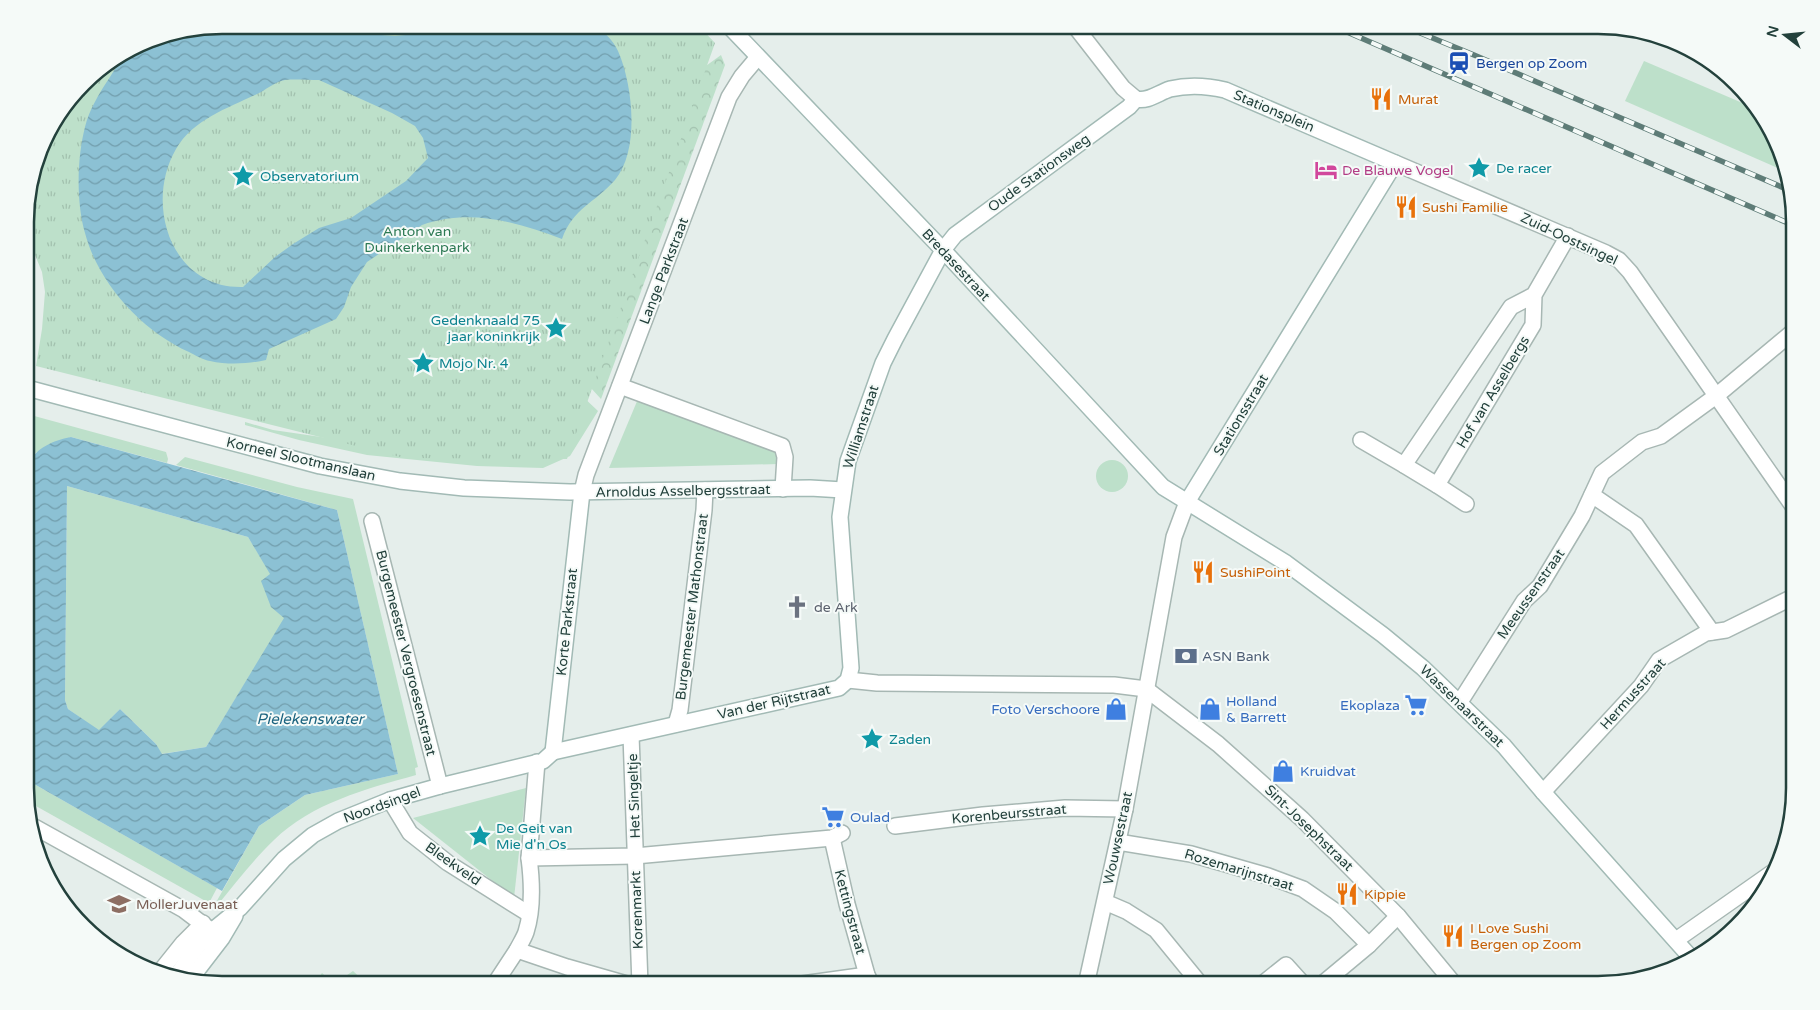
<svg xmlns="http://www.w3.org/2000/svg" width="1820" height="1010" font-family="'Varela Round',sans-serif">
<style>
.grass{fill:#bde0ca}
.forest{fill:url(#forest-crowns)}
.park{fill:url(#park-tufts)}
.water{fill:url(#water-waves);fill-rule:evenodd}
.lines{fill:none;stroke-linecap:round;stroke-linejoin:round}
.street-casing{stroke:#a7b7b3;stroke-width:18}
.secondary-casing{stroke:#a2bab5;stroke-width:18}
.street{stroke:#fff;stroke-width:15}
.secondary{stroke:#fff;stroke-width:15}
.rail-casing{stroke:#5e7c77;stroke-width:5.5}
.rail{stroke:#f5faf8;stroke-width:4;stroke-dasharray:11;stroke-linecap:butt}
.labels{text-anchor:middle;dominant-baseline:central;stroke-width:4;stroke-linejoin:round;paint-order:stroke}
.transit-label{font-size:14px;fill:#164399;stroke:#f5faf8;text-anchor:start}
.food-label{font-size:14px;fill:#c56008;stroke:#f5faf8;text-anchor:start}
.street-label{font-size:14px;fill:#23413c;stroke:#f5faf8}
.culture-label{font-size:14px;fill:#0d838f;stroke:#f5faf8;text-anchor:start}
.hotel-label{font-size:14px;fill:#b23c85;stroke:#f5faf8;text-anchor:start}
.park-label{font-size:14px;fill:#2c7953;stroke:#f5faf8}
.worship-label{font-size:14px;fill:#5b616d;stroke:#f5faf8;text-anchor:start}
.service-label{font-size:14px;fill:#4e5e75;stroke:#f5faf8;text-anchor:start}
.shop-label{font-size:14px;fill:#366cbe;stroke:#f5faf8;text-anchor:start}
.education-label{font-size:14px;fill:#785e54;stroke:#f5faf8;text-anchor:start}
.water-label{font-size:15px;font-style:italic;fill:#1b637f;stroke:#f5faf8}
.rim{fill:none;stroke:#23413c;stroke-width:2.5}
</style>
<defs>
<pattern id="forest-crowns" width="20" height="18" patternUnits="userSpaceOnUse" patternTransform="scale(1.25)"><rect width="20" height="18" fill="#bde0ca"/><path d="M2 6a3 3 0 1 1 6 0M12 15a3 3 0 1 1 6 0" fill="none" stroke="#a2c1ae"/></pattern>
<pattern id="park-tufts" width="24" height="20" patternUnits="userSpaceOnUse" patternTransform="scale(1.25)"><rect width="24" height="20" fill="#bde0ca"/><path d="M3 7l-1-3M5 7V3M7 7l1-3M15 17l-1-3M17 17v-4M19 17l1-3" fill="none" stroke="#a2c1ae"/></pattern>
<pattern id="water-waves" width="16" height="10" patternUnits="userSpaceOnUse" patternTransform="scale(1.25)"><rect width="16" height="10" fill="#8cc1d4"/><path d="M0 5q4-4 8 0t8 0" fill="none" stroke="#729ead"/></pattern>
</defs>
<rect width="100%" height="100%" fill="#e5eeeb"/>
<g class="grass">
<polygon points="1644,61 1759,110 1785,159 1787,172 1625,101"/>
<polygon points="580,394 598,411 570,456 543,468 477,466 367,455 299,440 245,425 245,422 273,430 335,439"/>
<polygon points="638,399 776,449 778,464 609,468"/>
<polygon points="27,414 166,452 168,459 167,463 71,437 33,454 27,464"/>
<path d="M185 457 297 487 353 499 418 767 415 768 416 775C366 789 312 803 274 840 253 860 235 884 216 907L214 906 259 826 305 795 398 774 337 510 176 465Z"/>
<circle cx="1112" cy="476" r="16"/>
<polygon points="67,486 248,537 271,574 285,618 206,747 161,754 156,744 120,709 99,731 68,709 65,700"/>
<polygon points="27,780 217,888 209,903 27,801"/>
<polygon points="526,788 514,898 413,818"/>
<polygon points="353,971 368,985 313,985 322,973 334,984"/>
</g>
<polygon class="forest" points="721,55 725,65 601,399 590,387 703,68"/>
<polygon class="park" points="222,25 698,25 715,43 567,459 404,458 36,366 42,329 45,292 42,272 35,255 27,240 27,197 45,135 92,74 147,40"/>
<g class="water">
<path d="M222 25H278L301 29 395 36 489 27 497 25H595C604 32 613 40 618 51 633 85 640 150 615 180 595 203 573 208 562 239 517 222 470 208 422 225L367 262 351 287 344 307 336 319 269 349 266 360C248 364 228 365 210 361 203 360 195 355 189 352 142 331 98 283 85 233 76 202 77 158 85 127 89 110 99 94 108 80 115 69 122 58 132 50 149 34 198 30 222 25ZM319 80 392 113 415 126 423 138 428 158 406 181 351 218 319 228 293 244 275 257 243 287C171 289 144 204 176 149 194 118 231 107 261 92 268 88 277 81 285 80 296 79 308 80 319 80Z"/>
<path d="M71 437 337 510 398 774 305 795 259 826 222 891 27 780V464C38 447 52 441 71 437ZM67 486 248 537 270 574 261 581 271 607 284 618 206 747 162 754 156 744 120 709 99 730 68 709 65 700Z"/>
</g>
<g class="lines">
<defs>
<g id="street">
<polyline points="1074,25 1123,88 1136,99"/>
<polyline points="1395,163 1606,253 1619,260 1630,272 1795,509"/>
<polyline points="1534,295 1533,325 1437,485 1404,465 1511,307 1534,295 1568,236"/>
<polyline points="620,386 782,446 785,457 783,489"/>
<polyline points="1361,440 1404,465"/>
<polyline points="1437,485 1466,504"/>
<polyline points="582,492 586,475 729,97 742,76 758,57"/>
<polyline points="1592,495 1636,525 1712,632"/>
<polyline points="372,521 440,786"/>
<polyline points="848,680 877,683 1114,685 1146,689 1218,744 1302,819 1398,916 1455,985"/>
<polyline points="1460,702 1524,601 1540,586 1582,516 1602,473 1642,442 1661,436 1716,396 1795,330"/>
<polyline points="676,724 680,710 704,510 705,490"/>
<polyline points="631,735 640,985"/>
<path d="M537 762 529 858C532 881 533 910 526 932 524 938 520 944 517 950L567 967 630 985"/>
<polyline points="1543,792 1641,686 1659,660 1706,633 1726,630 1795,596"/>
<polyline points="390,800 410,833 448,863 529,914"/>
<polyline points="31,825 184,910 221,938"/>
<polyline points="895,826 983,815 1065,808 1125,809"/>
<polyline points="832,838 847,904 867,975 872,985"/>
<polyline points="1118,842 1191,854 1268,876 1303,889 1335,911 1369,945"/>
<polyline points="529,858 635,856 832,838 842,833"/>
<polyline points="1105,902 1126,911 1156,930 1201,985"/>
<polyline points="1676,940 1773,872"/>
<polyline points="159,973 183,943 203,923"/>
<polyline points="494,985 517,950"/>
<polyline points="795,985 867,975"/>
<polyline points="1086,985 1125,809 1174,537 1187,502"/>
<polyline points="1261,985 1286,965 1304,985"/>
<polyline points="1321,985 1369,945 1398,916"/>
</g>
<g id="secondary">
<polyline points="728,25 943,250 1163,487 1286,563 1383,635 1423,668 1504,746 1543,792 1693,960"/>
<polyline points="27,388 320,466 400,481 464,488 570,492 810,488 843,490"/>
<path d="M553 752 839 688 848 680 851 668 840 517 848 461 883 363 895 339 943 250 955 235 1129 107 1136 99C1148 102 1158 93 1170 89 1187 85 1208 86 1225 90L1395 163 1187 502"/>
<polyline points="553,752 582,492"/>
<polyline points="174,979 197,947 213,930 240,908 284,859 313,835 338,821 390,800 440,786 543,761 553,752"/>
<polyline points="189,981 222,938 235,916"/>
</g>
</defs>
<use href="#street" class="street-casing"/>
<use href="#secondary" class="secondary-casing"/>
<use href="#street" class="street"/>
<use href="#secondary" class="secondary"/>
<defs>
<g id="rail">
<polyline points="1331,25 1795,226"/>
<polyline points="1401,25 1474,55 1791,191"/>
</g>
</defs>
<use href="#rail" class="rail-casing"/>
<use href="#rail" class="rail"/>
</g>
<defs>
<symbol id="station-bare" viewBox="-9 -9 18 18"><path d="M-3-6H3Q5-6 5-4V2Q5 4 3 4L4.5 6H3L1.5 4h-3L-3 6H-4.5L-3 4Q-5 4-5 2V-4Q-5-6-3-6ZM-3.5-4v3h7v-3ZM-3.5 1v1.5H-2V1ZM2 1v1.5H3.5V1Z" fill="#1a4fb4" stroke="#f5faf8" stroke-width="2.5" paint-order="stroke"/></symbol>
<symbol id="restaurant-bare" viewBox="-9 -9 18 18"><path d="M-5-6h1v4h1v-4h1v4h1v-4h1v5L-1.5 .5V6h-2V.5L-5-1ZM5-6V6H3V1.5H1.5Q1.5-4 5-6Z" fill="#e8710a" stroke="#f5faf8" stroke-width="2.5" paint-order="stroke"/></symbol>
<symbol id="sight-bare" viewBox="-9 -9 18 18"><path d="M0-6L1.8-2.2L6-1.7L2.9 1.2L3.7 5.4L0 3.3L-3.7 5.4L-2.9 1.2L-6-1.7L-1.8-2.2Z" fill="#0f9aa8" stroke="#f5faf8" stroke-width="2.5" paint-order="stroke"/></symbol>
<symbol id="hotel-bare" viewBox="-9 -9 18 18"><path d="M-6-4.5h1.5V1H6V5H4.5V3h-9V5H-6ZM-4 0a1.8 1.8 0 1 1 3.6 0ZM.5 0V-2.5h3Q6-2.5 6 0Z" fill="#d1479c" stroke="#f5faf8" stroke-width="2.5" paint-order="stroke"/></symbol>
<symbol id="church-bare" viewBox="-9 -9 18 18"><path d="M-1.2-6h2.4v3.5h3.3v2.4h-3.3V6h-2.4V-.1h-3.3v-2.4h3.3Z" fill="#6b7280" stroke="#f5faf8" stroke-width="2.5" paint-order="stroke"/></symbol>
<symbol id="bank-bare" viewBox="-9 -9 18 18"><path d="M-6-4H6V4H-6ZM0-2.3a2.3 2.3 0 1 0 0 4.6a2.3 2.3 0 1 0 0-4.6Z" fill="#5c6f8a" stroke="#f5faf8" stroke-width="2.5" paint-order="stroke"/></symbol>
<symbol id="supermarket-bare" viewBox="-9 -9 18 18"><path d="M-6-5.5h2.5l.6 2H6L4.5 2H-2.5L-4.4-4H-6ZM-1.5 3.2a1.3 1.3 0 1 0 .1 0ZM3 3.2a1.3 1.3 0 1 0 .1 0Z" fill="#3f7fe0" stroke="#f5faf8" stroke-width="2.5" paint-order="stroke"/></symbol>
<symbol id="shop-bare" viewBox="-9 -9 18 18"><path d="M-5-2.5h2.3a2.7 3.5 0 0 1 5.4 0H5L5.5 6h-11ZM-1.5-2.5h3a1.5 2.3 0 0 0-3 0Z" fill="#3f7fe0" stroke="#f5faf8" stroke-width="2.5" paint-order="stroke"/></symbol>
<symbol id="school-bare" viewBox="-9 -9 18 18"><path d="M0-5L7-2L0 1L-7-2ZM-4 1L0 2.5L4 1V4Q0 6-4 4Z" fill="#8d6e63" stroke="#f5faf8" stroke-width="2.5" paint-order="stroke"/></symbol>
</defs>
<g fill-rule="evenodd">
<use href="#station-bare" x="1443" y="47" width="32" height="32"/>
<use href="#restaurant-bare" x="1365" y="83" width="32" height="32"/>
<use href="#sight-bare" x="1463" y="152" width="32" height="32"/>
<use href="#hotel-bare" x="1310" y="154" width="32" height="32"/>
<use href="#sight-bare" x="227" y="160" width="32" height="32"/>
<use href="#restaurant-bare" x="1390" y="191" width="32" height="32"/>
<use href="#sight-bare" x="540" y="312" width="32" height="32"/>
<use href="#sight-bare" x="407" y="347" width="32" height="32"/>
<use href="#restaurant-bare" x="1187" y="556" width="32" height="32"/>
<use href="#church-bare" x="781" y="591" width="32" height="32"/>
<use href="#bank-bare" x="1170" y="640" width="32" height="32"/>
<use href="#supermarket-bare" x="1400" y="689" width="32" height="32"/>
<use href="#shop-bare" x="1100" y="693" width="32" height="32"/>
<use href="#shop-bare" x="1194" y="693" width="32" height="32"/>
<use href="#sight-bare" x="856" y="723" width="32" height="32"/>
<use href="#shop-bare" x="1267" y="755" width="32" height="32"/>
<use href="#supermarket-bare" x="817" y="801" width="32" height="32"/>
<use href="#sight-bare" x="464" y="820" width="32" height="32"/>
<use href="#restaurant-bare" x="1331" y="878" width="32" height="32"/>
<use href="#school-bare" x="103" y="888" width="32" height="32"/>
<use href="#restaurant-bare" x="1437" y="920" width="32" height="32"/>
</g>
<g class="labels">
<g class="transit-label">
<text x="1476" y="63">Bergen op Zoom</text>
</g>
<g class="food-label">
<text x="1398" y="99">Murat</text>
<text x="1422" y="207">Sushi Familie</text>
<text x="1220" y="572">SushiPoint</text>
<text x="1364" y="894">Kippie</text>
<text x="1470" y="928">I Love Sushi<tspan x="1470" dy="16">Bergen op Zoom</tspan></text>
</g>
<g class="street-label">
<text transform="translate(1274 111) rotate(23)">Stationsplein</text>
<text transform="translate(1039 173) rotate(-36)">Oude Stationsweg</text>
<text transform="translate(1569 239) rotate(25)">Zuid-Oostsingel</text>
<text transform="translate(956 265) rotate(47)">Bredasestraat</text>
<text transform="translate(664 271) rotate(-69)">Lange Parkstraat</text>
<text transform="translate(1493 392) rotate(-59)">Hof van Asselbergs</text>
<text transform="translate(1241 415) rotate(-59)">Stationsstraat</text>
<text transform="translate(861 427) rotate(-72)">Williamstraat</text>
<text transform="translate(301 459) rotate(13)">Korneel Slootmanslaan</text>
<text transform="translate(683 491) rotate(-1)">Arnoldus Asselbergsstraat</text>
<text transform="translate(1531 594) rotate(-55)">Meeussenstraat</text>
<text transform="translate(692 607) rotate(-83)">Burgemeester Mathonstraat</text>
<text transform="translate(567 622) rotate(-84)">Korte Parkstraat</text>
<text transform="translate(406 653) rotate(76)">Burgemeester Vergroesenstraat</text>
<text transform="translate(1633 694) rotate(-48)">Hermusstraat</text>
<text transform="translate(774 702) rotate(-13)">Van der Rijtstraat</text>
<text transform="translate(1462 706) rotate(44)">Wassenaarstraat</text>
<text transform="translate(634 796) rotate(-92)">Het Singeltje</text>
<text transform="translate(382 805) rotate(-20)">Noordsingel</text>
<text transform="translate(1009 814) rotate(-5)">Korenbeursstraat</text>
<text transform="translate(1309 828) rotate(44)">Sint-Josephstraat</text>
<text transform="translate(1118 838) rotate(-78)">Wouwsestraat</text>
<text transform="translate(453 864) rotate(35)">Bleekveld</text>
<text transform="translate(1239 870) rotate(17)">Rozemarijnstraat</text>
<text transform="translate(637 910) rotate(-92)">Korenmarkt</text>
<text transform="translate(850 912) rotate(75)">Kettingstraat</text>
</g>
<g class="culture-label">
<text x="1496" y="168">De racer</text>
<text x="260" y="176">Observatorium</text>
<text x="540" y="320" text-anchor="end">Gedenknaald 75<tspan x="540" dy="16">jaar koninkrijk</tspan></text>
<text x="439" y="363">Mojo Nr. 4</text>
<text x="889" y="739">Zaden</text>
<text x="496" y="828">De Geit van<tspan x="496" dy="16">Mie d'n Os</tspan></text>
</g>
<g class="hotel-label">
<text x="1342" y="170">De Blauwe Vogel</text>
</g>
<g class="park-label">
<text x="417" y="231">Anton van<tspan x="417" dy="16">Duinkerkenpark</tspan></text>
</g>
<g class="worship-label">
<text x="814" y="607">de Ark</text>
</g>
<g class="service-label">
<text x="1202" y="656">ASN Bank</text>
</g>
<g class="shop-label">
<text x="1226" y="701">Holland<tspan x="1226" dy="16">&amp; Barrett</tspan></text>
<text x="1400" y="705" text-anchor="end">Ekoplaza</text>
<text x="1100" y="709" text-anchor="end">Foto Verschoore</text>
<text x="1300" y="771">Kruidvat</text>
<text x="850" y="817">Oulad</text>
</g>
<g class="education-label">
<text x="136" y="904">MollerJuvenaat</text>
</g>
<g class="water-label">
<text x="310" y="719">Pielekenswater</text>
</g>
</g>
<path d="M0 0H1820V1010H0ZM222 34H1598A188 188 0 0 1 1786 222V788A188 188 0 0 1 1598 976H222A188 188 0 0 1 34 788V222A188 188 0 0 1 222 34Z" fill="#f5faf8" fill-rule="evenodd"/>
<path class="rim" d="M222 34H1598A188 188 0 0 1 1786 222V788A188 188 0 0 1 1598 976H222A188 188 0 0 1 34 788V222A188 188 0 0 1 222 34Z"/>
<g transform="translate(1785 35) rotate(286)" stroke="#f5faf8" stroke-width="4" paint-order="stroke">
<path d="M0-4L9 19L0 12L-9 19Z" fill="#23413c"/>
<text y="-8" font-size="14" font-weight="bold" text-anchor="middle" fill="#23413c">N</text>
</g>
</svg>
